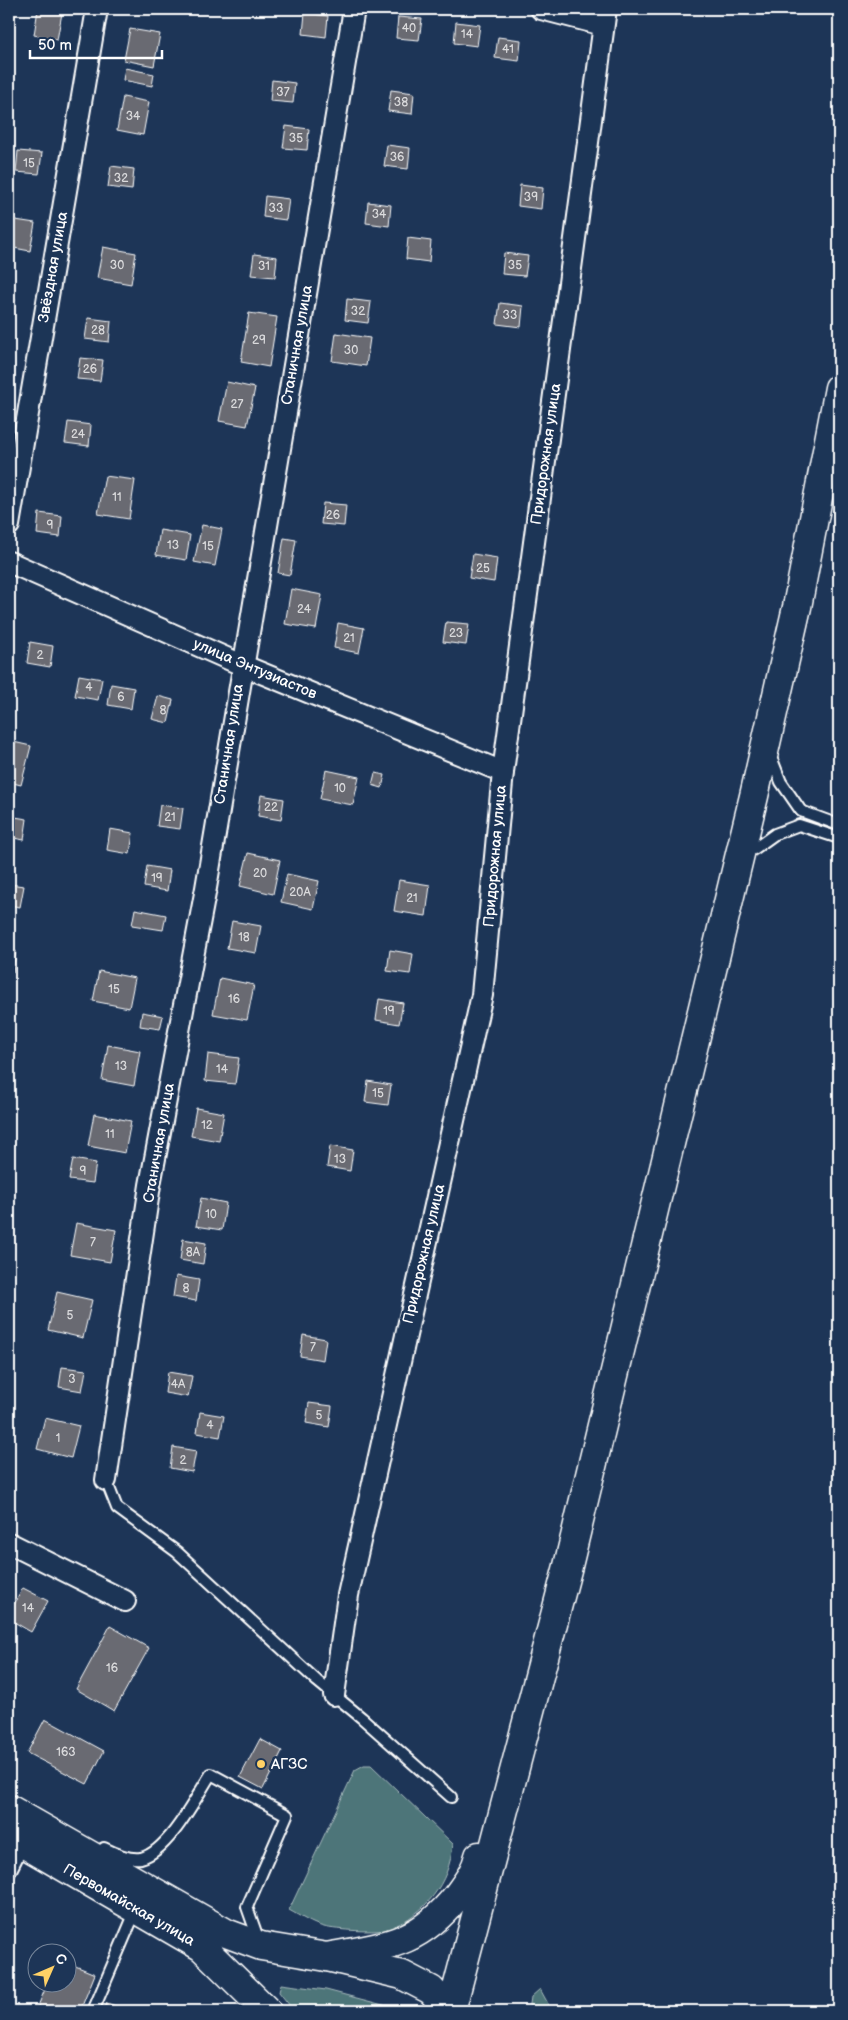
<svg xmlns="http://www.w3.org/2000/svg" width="848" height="2020" font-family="'Balsamiq Sans',sans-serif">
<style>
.green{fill:#4e7579;stroke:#a6babc}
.building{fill:#696b72;stroke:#fff}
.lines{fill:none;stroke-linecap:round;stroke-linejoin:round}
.service-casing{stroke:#fff;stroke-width:14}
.minor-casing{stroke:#fff;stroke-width:24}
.secondary-casing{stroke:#fff;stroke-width:31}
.trunk-casing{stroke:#fff;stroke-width:31}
.service{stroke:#1d3557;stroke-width:10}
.minor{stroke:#1d3557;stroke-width:20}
.secondary{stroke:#1d3557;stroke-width:28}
.trunk{stroke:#1d3557;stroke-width:28}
.poi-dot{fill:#ffd166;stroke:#1d3557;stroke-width:2}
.labels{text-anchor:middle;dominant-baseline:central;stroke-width:5;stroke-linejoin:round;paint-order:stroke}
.number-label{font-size:12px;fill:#dadadc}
.street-label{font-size:15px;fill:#fff;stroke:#1d3557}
.poi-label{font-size:15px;fill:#fff;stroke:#1d3557;text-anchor:start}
</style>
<rect width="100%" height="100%" fill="#1d3557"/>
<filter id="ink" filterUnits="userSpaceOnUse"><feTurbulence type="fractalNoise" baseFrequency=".02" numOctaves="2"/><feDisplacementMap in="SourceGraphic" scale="10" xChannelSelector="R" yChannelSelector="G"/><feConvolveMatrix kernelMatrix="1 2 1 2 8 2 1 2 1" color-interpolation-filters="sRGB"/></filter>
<g filter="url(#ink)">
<g class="green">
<path d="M364 1765H371L453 1844C449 1884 426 1913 389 1929 379 1933 335 1930 324 1927 312 1924 300 1916 289 1910L355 1770Z"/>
<polygon points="281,1984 326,1990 406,2011 294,2011 279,1992"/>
<polygon points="540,1989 552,2011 529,2011 531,1997"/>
</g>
<g class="building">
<polygon points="38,9 62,13 57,40 34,35"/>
<polygon points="305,13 328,16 326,37 303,34"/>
<polygon points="398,17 422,19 419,40 396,38"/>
<polygon points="456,22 480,25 477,46 454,43"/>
<polygon points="130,29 160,34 154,66 124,60"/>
<polygon points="498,37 521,40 519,61 495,58"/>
<polygon points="125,68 154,74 152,86 123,80"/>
<polygon points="272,80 295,83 293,103 270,101"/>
<polygon points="391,90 414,93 412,114 388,111"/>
<polygon points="123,97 149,102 143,135 117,130"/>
<polygon points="286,126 309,129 307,150 283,148"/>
<polygon points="387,145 410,148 408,169 384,166"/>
<polygon points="18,151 42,153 39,174 16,172"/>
<polygon points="111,166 134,169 132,190 108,187"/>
<polygon points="520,185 543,188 541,209 518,206"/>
<polygon points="265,196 289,199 286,220 263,217"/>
<polygon points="368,202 391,205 389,226 366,223"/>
<polygon points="9,219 35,223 30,251 9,247"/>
<polygon points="408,238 431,241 429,262 406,259"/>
<polygon points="103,247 136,253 131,284 97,278"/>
<polygon points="504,253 528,256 525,276 502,274"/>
<polygon points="254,254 277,257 275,277 251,275"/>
<polygon points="9,299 15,299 12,320 9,320"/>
<polygon points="347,299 371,302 368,323 345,320"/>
<polygon points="500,303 523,306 521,327 497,324"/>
<polygon points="249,313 277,317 269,367 241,362"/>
<polygon points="88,318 111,321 109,342 85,339"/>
<polygon points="336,333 370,338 366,366 332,361"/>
<polygon points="80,358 103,360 100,381 77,379"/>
<polygon points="227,382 255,388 247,426 219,421"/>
<polygon points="68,422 91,425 89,446 65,443"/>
<polygon points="105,476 135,480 129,519 98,514"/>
<polygon points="323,503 346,505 344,526 321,524"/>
<polygon points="39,513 62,516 60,537 37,534"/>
<polygon points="202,525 222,529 215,566 194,562"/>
<polygon points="160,530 190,535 186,560 156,555"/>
<polygon points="284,538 296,540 290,575 278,573"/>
<polygon points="473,554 497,558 494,582 469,578"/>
<polygon points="291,589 322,595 316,629 285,624"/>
<polygon points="446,622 469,624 466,645 443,642"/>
<polygon points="338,623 364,628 359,653 334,648"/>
<polygon points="30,642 53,646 50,667 27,663"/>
<polygon points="79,675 102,679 98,700 75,696"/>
<polygon points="111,684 134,688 131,709 108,705"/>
<polygon points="158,696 173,700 168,723 152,719"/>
<polygon points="9,741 31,746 21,785 9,782"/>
<polygon points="326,770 359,777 353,805 320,799"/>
<polygon points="375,773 385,775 382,788 372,785"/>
<polygon points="261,795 284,799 281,820 258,816"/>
<polygon points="160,805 183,808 180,829 157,826"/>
<polygon points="9,816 27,819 24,840 9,837"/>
<polygon points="110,829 133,833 130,854 107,850"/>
<polygon points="248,853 280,860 273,894 240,886"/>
<polygon points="147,866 170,870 167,891 144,887"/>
<polygon points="287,874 319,881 313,909 281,902"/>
<polygon points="399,880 430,885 426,916 394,911"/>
<polygon points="9,884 24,886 20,907 9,905"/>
<polygon points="135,909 166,915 163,930 132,925"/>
<polygon points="232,921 261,926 256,953 227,948"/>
<polygon points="9,950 16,951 13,972 9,971"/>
<polygon points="390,950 413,954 410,974 387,971"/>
<polygon points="99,971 135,978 129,1008 93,1001"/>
<polygon points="220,978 254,985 247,1020 213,1014"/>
<polygon points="379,999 403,1003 399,1024 376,1020"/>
<polygon points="142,1012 163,1016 160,1029 140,1026"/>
<polygon points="108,1045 140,1051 134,1086 102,1080"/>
<polygon points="208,1054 239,1058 235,1084 205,1081"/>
<polygon points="368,1081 391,1085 388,1105 365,1102"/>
<polygon points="196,1108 224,1113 219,1141 191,1136"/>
<polygon points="94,1114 131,1121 125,1153 88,1146"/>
<polygon points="330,1146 353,1150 350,1171 327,1167"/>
<polygon points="73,1159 96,1163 93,1183 69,1180"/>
<polygon points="201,1198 226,1203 222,1230 196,1226"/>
<polygon points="76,1223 116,1230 110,1262 70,1255"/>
<polygon points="183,1239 206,1243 203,1264 180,1260"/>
<polygon points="176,1276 199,1280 196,1301 173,1297"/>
<polygon points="57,1292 92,1300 83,1338 48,1330"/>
<polygon points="303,1335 326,1339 323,1360 300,1356"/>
<polygon points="62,1367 86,1370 82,1391 59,1387"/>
<polygon points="168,1372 192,1376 188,1397 165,1393"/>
<polygon points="309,1403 332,1406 329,1427 306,1423"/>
<polygon points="200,1412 224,1416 220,1437 197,1433"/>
<polygon points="45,1418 79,1426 71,1458 37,1449"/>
<polygon points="173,1447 196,1451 192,1472 170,1468"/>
<polygon points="23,1588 48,1601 31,1632 9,1619 9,1614"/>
<polygon points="110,1626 149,1648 114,1711 76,1689"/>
<polygon points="45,1719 104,1751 87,1784 27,1753"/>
<polygon points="260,1739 282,1751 263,1789 240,1777"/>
<polygon points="68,1963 95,1974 80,2011 36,2011 48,1982 68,1982"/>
<polygon points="107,2003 130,2011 104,2011"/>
</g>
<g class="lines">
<defs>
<g id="service">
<polyline points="773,762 781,782 801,811 839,825"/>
<polyline points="754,849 775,834 799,825 839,838"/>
<polyline points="106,1480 117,1508 177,1552 317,1681 362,1718 451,1797"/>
<path d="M104 1848C114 1853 130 1860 141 1858 169 1851 196 1797 211 1774L287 1815 247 1907 259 1941"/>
<polyline points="9,1874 24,1844"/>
<polyline points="93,2011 136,1910"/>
</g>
<g id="minor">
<polyline points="541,9 603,25"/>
<polyline points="9,525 97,9"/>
<polyline points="9,562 242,665 503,772"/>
<polyline points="106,1480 150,1185 206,888 354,9"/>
<polyline points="9,1543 125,1601"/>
<polyline points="334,1695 348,1595 482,995 503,772 606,9"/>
</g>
<g id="secondary">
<polyline points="9,1809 226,1933 261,1946 327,1957 402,1975 431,1990 450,2011"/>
<polyline points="9,1835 202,1947 267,2011"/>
</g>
<g id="trunk">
<path d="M327 1957C385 1946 418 1945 457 1896 467 1882 475 1873 479 1856"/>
<polyline points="451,2011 568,1566 754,796 797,607 839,388"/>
</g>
</defs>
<use href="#service" class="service-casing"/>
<use href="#minor" class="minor-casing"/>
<use href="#secondary" class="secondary-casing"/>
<use href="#trunk" class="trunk-casing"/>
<use href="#service" class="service"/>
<use href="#minor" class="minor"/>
<use href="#secondary" class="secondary"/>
<use href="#trunk" class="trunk"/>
</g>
</g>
<circle class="poi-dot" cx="261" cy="1764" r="5"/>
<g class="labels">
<g class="number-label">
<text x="409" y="28">40</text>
<text x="467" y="34">14</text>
<text x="508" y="49">41</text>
<text x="283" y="92">37</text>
<text x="401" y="102">38</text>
<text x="133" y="116">34</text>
<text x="296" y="138">35</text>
<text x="397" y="157">36</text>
<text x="29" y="163">15</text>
<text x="121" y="178">32</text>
<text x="531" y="197">39</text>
<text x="276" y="208">33</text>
<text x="379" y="214">34</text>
<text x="117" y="265">30</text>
<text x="515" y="265">35</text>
<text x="264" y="266">31</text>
<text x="358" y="311">32</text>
<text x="510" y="315">33</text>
<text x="98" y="330">28</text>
<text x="259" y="340">29</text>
<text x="351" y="350">30</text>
<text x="90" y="369">26</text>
<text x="237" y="404">27</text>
<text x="78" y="434">24</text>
<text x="117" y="497">11</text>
<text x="333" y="515">26</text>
<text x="50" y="525">9</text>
<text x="173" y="545">13</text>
<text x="208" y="546">15</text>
<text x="483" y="568">25</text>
<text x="304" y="609">24</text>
<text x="456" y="633">23</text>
<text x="349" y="638">21</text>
<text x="40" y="655">2</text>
<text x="89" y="687">4</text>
<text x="121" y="697">6</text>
<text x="163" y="710">8</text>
<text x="340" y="788">10</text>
<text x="271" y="807">22</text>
<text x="170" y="817">21</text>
<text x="260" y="873">20</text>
<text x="157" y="878">19</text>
<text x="300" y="892">20А</text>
<text x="412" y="898">21</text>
<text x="244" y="937">18</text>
<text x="114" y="989">15</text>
<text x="234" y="999">16</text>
<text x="389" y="1011">19</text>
<text x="121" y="1066">13</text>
<text x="222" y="1069">14</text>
<text x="378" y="1093">15</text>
<text x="207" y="1125">12</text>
<text x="110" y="1134">11</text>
<text x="340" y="1159">13</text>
<text x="83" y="1171">9</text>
<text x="211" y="1214">10</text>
<text x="93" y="1242">7</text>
<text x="193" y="1252">8А</text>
<text x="186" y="1288">8</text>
<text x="70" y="1315">5</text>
<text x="313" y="1347">7</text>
<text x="72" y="1379">3</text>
<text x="178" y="1384">4А</text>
<text x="319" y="1415">5</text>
<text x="210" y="1425">4</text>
<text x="58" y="1438">1</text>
<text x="183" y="1460">2</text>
<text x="28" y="1608">14</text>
<text x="112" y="1668">16</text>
<text x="66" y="1752">163</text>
</g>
<g class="street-label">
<text transform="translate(53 267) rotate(-80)">Звёздная улица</text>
<text transform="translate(297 345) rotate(-80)">Станичная улица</text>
<text transform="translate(546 454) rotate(-82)">Придорожная улица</text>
<text transform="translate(255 669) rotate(23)">улица Энтузиастов</text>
<text transform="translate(229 744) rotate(-81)">Станичная улица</text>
<text transform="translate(495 856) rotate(-85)">Придорожная улица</text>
<text transform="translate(159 1143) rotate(-80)">Станичная улица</text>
<text transform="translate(424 1254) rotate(-77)">Придорожная улица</text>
<text transform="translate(129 1905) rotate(30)">Первомайская улица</text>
</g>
<g class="poi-label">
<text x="271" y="1764">АГЗС</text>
</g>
</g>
<rect width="848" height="2020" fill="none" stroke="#1d3557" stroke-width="30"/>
<rect x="15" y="15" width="818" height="1990" fill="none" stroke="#fff" stroke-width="2" filter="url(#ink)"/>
<g transform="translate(52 1968) rotate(45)"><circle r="24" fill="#1d3557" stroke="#77869a"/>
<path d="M0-4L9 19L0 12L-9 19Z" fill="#ffd166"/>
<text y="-8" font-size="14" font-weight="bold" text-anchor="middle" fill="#ffffff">С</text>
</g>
<path d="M30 50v8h132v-8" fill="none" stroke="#ffffff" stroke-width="2.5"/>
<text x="38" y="50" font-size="15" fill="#ffffff" stroke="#1d3557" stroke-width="4" paint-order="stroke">50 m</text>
</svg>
